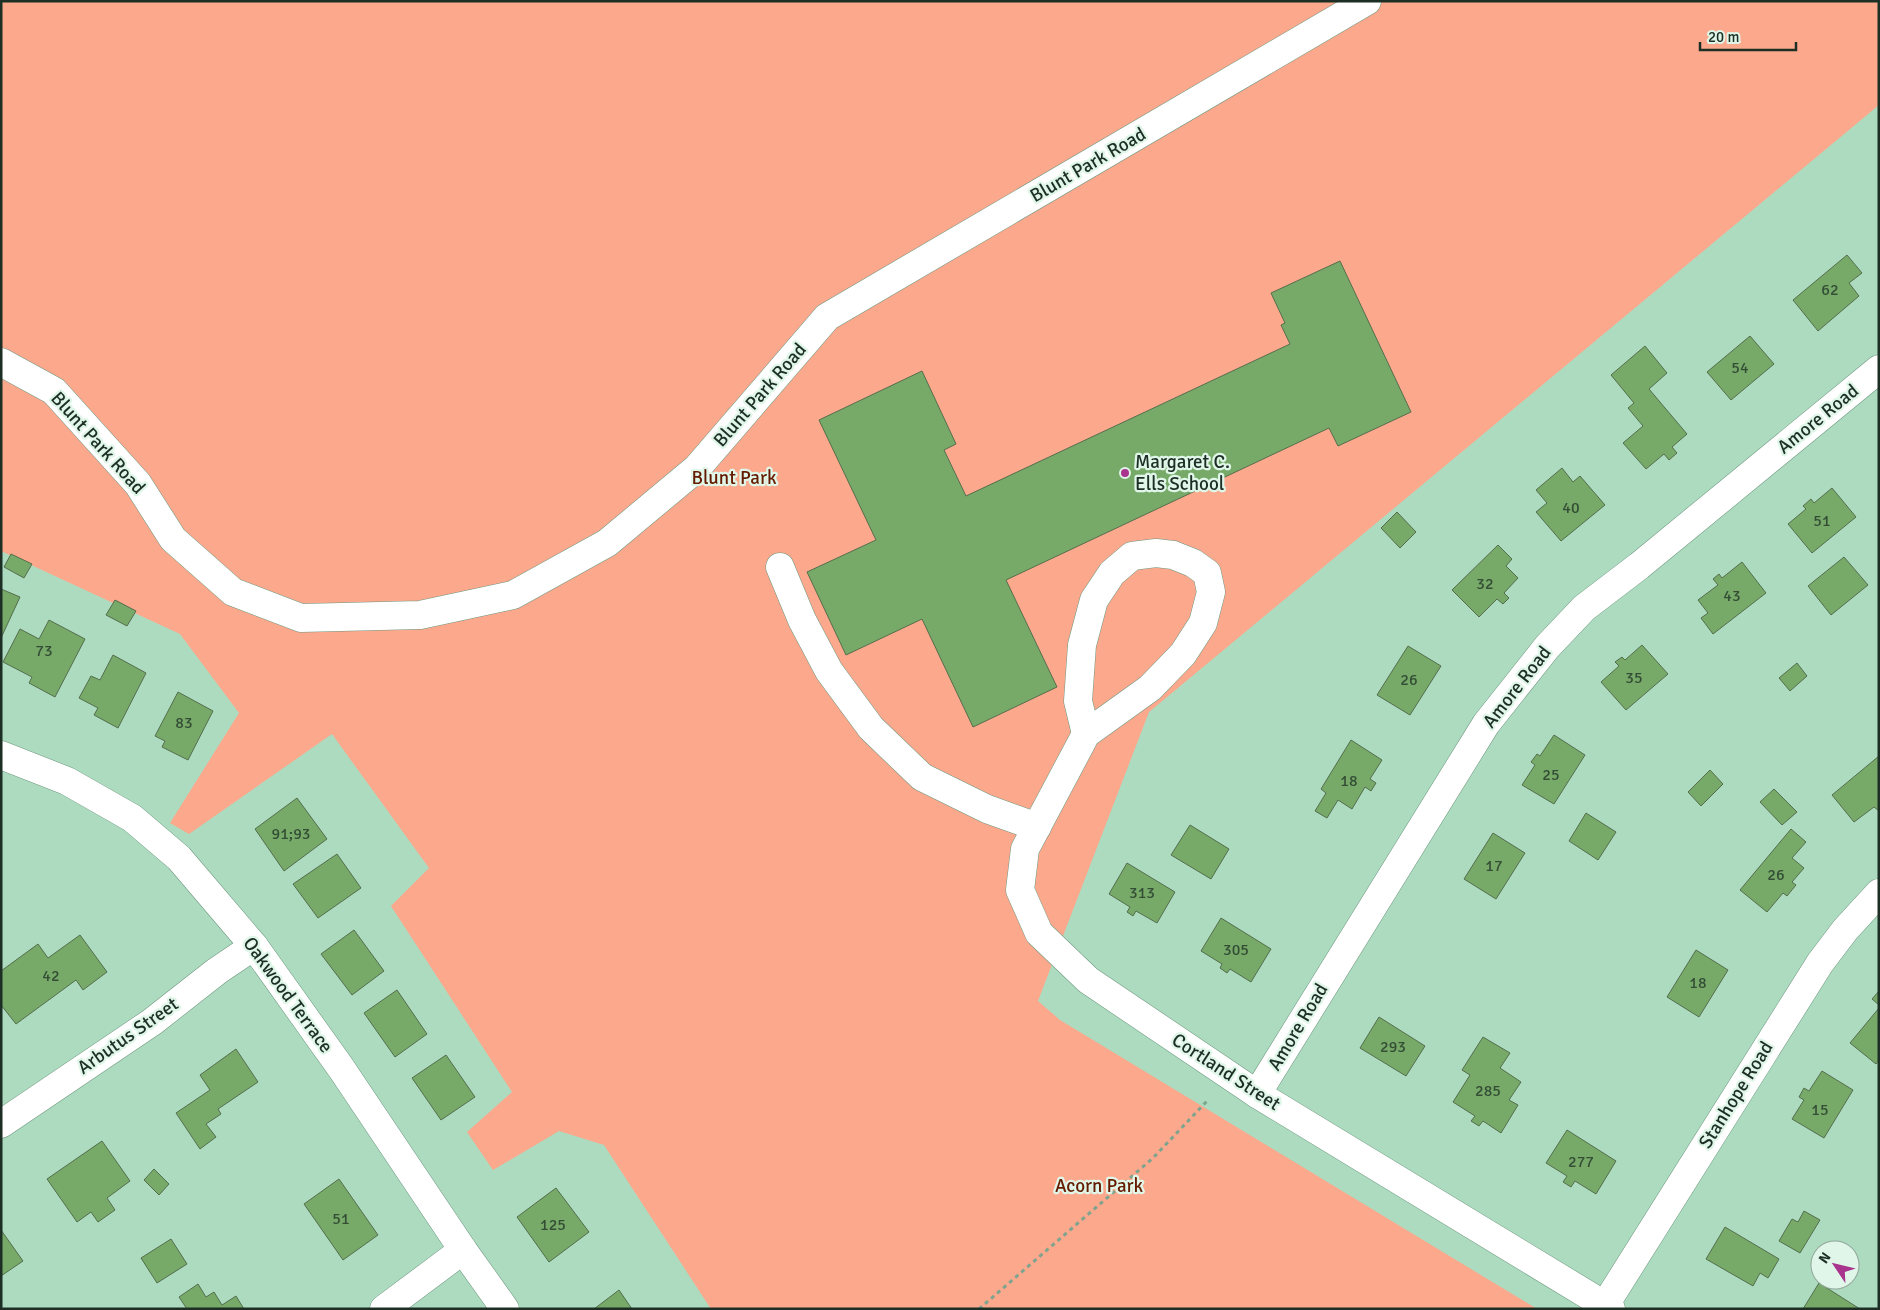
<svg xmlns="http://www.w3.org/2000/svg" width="1880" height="1310" font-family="Signika,sans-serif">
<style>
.green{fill:#fca88c}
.building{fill:#77aa68;stroke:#546e4d}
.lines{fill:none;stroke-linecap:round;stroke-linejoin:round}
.minor-casing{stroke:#6d987f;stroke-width:29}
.path{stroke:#7ea38e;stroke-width:3;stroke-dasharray:4 4;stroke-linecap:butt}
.minor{stroke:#fff;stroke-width:28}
.poi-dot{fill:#a9348d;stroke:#dff6e8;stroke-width:2}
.labels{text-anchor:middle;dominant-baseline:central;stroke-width:4.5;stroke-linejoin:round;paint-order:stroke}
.number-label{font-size:16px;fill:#344e36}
.street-label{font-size:19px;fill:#1d2f25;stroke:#dff6e8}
.poi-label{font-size:19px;fill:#1d2f25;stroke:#dff6e8;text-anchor:start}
.park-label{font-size:19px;fill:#641b00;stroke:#dff6e8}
</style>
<rect width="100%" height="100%" fill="#addbc0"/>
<polygon class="green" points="1,1 1879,1 1879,105 1149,712 1038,1001 1060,1020 1537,1309 711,1309 604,1145 559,1131 493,1170 467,1132 512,1092 391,906 429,868 332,734 189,834 170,823 239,713 180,634 1,551"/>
<g class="building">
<polygon points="1847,255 1862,273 1849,283 1859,296 1818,331 1793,300"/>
<polygon points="1340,261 1411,412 1338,446 1329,428 1006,580 1057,687 973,727 922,619 846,655 807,572 876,540 819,420 922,371 956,444 944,450 966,496 1290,344 1281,325 1285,323 1271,293"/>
<polygon points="1750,336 1774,364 1731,400 1707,372"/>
<polygon points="1645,346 1667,373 1649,389 1687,434 1672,447 1677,453 1669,460 1664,454 1646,469 1623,443 1643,426 1628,408 1634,403 1611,375"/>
<polygon points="1562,468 1573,482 1580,476 1605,505 1561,541 1536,512 1547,503 1536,490"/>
<polygon points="1832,488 1856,517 1812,553 1788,524 1806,509 1803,506 1811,499 1814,503"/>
<polygon points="1397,512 1416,532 1400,548 1381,528"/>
<polygon points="1498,545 1512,559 1506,566 1518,578 1504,593 1509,598 1503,604 1497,599 1479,617 1452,590"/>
<polygon points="11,554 32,564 24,578 4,567"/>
<polygon points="1844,557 1868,585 1831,615 1808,586"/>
<polygon points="1742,562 1766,593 1713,634 1701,618 1708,613 1698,600 1718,585 1713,579 1719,574 1722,578"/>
<polygon points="1,589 20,597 1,638"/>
<polygon points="115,600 136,611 127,626 106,615"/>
<polygon points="49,620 85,639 55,697 29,683 32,677 3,662 20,629 39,639"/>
<polygon points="1642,645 1668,674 1626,710 1601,682 1619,666 1615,662 1622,657 1625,660"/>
<polygon points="1408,646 1441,666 1410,715 1377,695"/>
<polygon points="113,655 146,673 118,728 94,715 98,708 79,698 91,676 100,680"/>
<polygon points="1797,663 1807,676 1790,691 1779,678"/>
<polygon points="178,692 213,711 188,760 162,747 165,741 155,736"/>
<polygon points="1554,735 1585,755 1554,804 1522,785 1535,765 1531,762 1537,754 1540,756"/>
<polygon points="1351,740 1382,760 1370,779 1376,783 1371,791 1365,787 1352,809 1338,800 1327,818 1315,811 1326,793 1321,789"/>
<polygon points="1879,756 1879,811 1874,807 1854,822 1832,795"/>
<polygon points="1710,770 1723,784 1701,806 1688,792"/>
<polygon points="1774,789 1797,812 1782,825 1760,802"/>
<polygon points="297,798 327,839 284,871 255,829"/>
<polygon points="1586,813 1616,832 1598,860 1569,841"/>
<polygon points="1190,825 1229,849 1211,879 1171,855"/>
<polygon points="1791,829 1806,842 1792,858 1804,868 1792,882 1796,885 1787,896 1783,893 1767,912 1740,890"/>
<polygon points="1493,833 1525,853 1496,899 1464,879"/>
<polygon points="337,854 361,888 318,918 293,884"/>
<polygon points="1127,863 1175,892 1157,923 1136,911 1133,916 1127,912 1130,907 1109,894"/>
<polygon points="1221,918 1271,949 1251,982 1230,969 1227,973 1220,968 1222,964 1201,951"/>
<polygon points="354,930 384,971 352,995 321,954"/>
<polygon points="80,935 107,972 83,990 76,980 16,1024 1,1005 1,971 38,944 48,958"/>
<polygon points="1696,950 1728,970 1699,1017 1667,997"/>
<polygon points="397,990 427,1034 395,1057 364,1013"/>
<polygon points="1879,991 1879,1005 1872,999"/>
<polygon points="1879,1008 1879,1060 1876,1064 1850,1043"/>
<polygon points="1379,1017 1425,1046 1406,1076 1360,1048"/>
<polygon points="1483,1037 1510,1053 1500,1068 1521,1082 1509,1100 1518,1105 1501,1133 1483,1121 1479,1126 1471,1121 1475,1116 1453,1102 1470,1075 1462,1070"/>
<polygon points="236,1049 258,1082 218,1109 221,1114 206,1124 216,1137 200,1149 176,1113 210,1090 200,1075"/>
<polygon points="446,1055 475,1097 441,1120 412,1078"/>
<polygon points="1822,1071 1853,1090 1824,1138 1792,1119 1804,1100 1799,1097 1804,1088 1809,1091"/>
<polygon points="1567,1130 1616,1161 1596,1194 1575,1181 1571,1187 1563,1182 1567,1176 1546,1163"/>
<polygon points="102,1141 130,1181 107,1198 115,1210 98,1222 91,1212 77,1222 47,1179"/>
<polygon points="154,1169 169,1184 159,1195 144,1180"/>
<polygon points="339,1179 378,1235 343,1260 304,1204"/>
<polygon points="556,1188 589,1232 549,1262 517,1217"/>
<polygon points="1804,1211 1820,1220 1800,1253 1779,1241 1792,1219 1798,1222"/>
<polygon points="1725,1227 1779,1259 1768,1278 1760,1273 1753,1286 1706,1259"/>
<polygon points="1,1230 23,1261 1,1276"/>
<polygon points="171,1239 187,1264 157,1283 141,1258"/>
<polygon points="1819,1283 1860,1309 1803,1309"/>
<polygon points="198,1284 206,1297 214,1292 222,1305 236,1296 244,1309 187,1309 179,1297"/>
<polygon points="619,1290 632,1309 594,1309"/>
</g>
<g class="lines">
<defs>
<g id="minor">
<polyline points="1,362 54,391 138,484 173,539 233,592 301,618 420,615 513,595 607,543 697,468 827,317 1367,1"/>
<polyline points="780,567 802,620 829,671 871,728 922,777 987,809 1037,827"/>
<polyline points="1086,734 1078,701 1082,645 1094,600 1112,573 1132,556 1156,553 1173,555 1193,563 1207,573 1211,592 1203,623 1183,654 1150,688 1086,734 1025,849 1020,890 1039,933 1088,980 1257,1094 1611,1309"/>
<polyline points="1,755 67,781 132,818 179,858 254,946 341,1068 463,1250 505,1309"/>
<polyline points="1257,1094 1486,724 1547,647 1584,608 1639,566 1879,369"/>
<polyline points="1,1124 152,1022 217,971 254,946"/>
<polyline points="1605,1305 1820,963 1845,930 1879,893"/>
<polyline points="384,1309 463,1250"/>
</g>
</defs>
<use href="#minor" class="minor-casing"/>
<polyline class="path" points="979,1309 1153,1158 1208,1100"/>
<use href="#minor" class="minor"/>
</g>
<circle class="poi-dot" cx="1125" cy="473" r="5"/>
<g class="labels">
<g class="number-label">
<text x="1830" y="290">62</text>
<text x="1740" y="368">54</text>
<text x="1571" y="508">40</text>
<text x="1822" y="521">51</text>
<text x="1485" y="584">32</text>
<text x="1732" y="596">43</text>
<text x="44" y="651">73</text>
<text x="1634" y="678">35</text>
<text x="1409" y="680">26</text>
<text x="184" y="723">83</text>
<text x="1551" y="775">25</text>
<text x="1349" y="781">18</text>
<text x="291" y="834">91;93</text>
<text x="1494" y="866">17</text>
<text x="1776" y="875">26</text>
<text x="1142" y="893">313</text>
<text x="1236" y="950">305</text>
<text x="51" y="976">42</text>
<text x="1698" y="983">18</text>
<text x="1393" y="1047">293</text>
<text x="1488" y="1091">285</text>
<text x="1820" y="1110">15</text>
<text x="1581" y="1162">277</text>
<text x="341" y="1219">51</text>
<text x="553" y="1225">125</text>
</g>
<g class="street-label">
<text transform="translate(1088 165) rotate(-30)">Blunt Park Road</text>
<text transform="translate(760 395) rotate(-49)">Blunt Park Road</text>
<text transform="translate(1818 419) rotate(-39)">Amore Road</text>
<text transform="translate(98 443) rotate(48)">Blunt Park Road</text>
<text transform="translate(1517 687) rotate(-52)">Amore Road</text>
<text transform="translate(288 995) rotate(54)">Oakwood Terrace</text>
<text transform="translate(1298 1027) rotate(-59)">Amore Road</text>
<text transform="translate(128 1036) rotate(-35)">Arbutus Street</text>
<text transform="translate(1226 1072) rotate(33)">Cortland Street</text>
<text transform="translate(1736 1095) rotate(-58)">Stanhope Road</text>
</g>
<g class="poi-label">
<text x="1135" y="462">Margaret C.<tspan x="1135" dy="22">Ells School</tspan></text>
</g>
<g class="park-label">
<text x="734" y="478">Blunt Park</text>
<text x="1099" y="1186">Acorn Park</text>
</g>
</g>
<rect width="1880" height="1310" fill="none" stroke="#1d2f25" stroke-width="5"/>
<g transform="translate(1835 1265) rotate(305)"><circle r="24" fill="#dff6e8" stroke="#91a69a"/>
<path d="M0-4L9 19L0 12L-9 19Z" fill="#a9348d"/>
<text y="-8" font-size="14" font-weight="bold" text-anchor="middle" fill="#1d2f25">N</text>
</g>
<path d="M1700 42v8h96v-8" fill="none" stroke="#1d2f25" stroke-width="2.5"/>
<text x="1708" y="42" font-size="15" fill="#1d2f25" stroke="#dff6e8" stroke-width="4" paint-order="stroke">20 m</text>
</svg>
